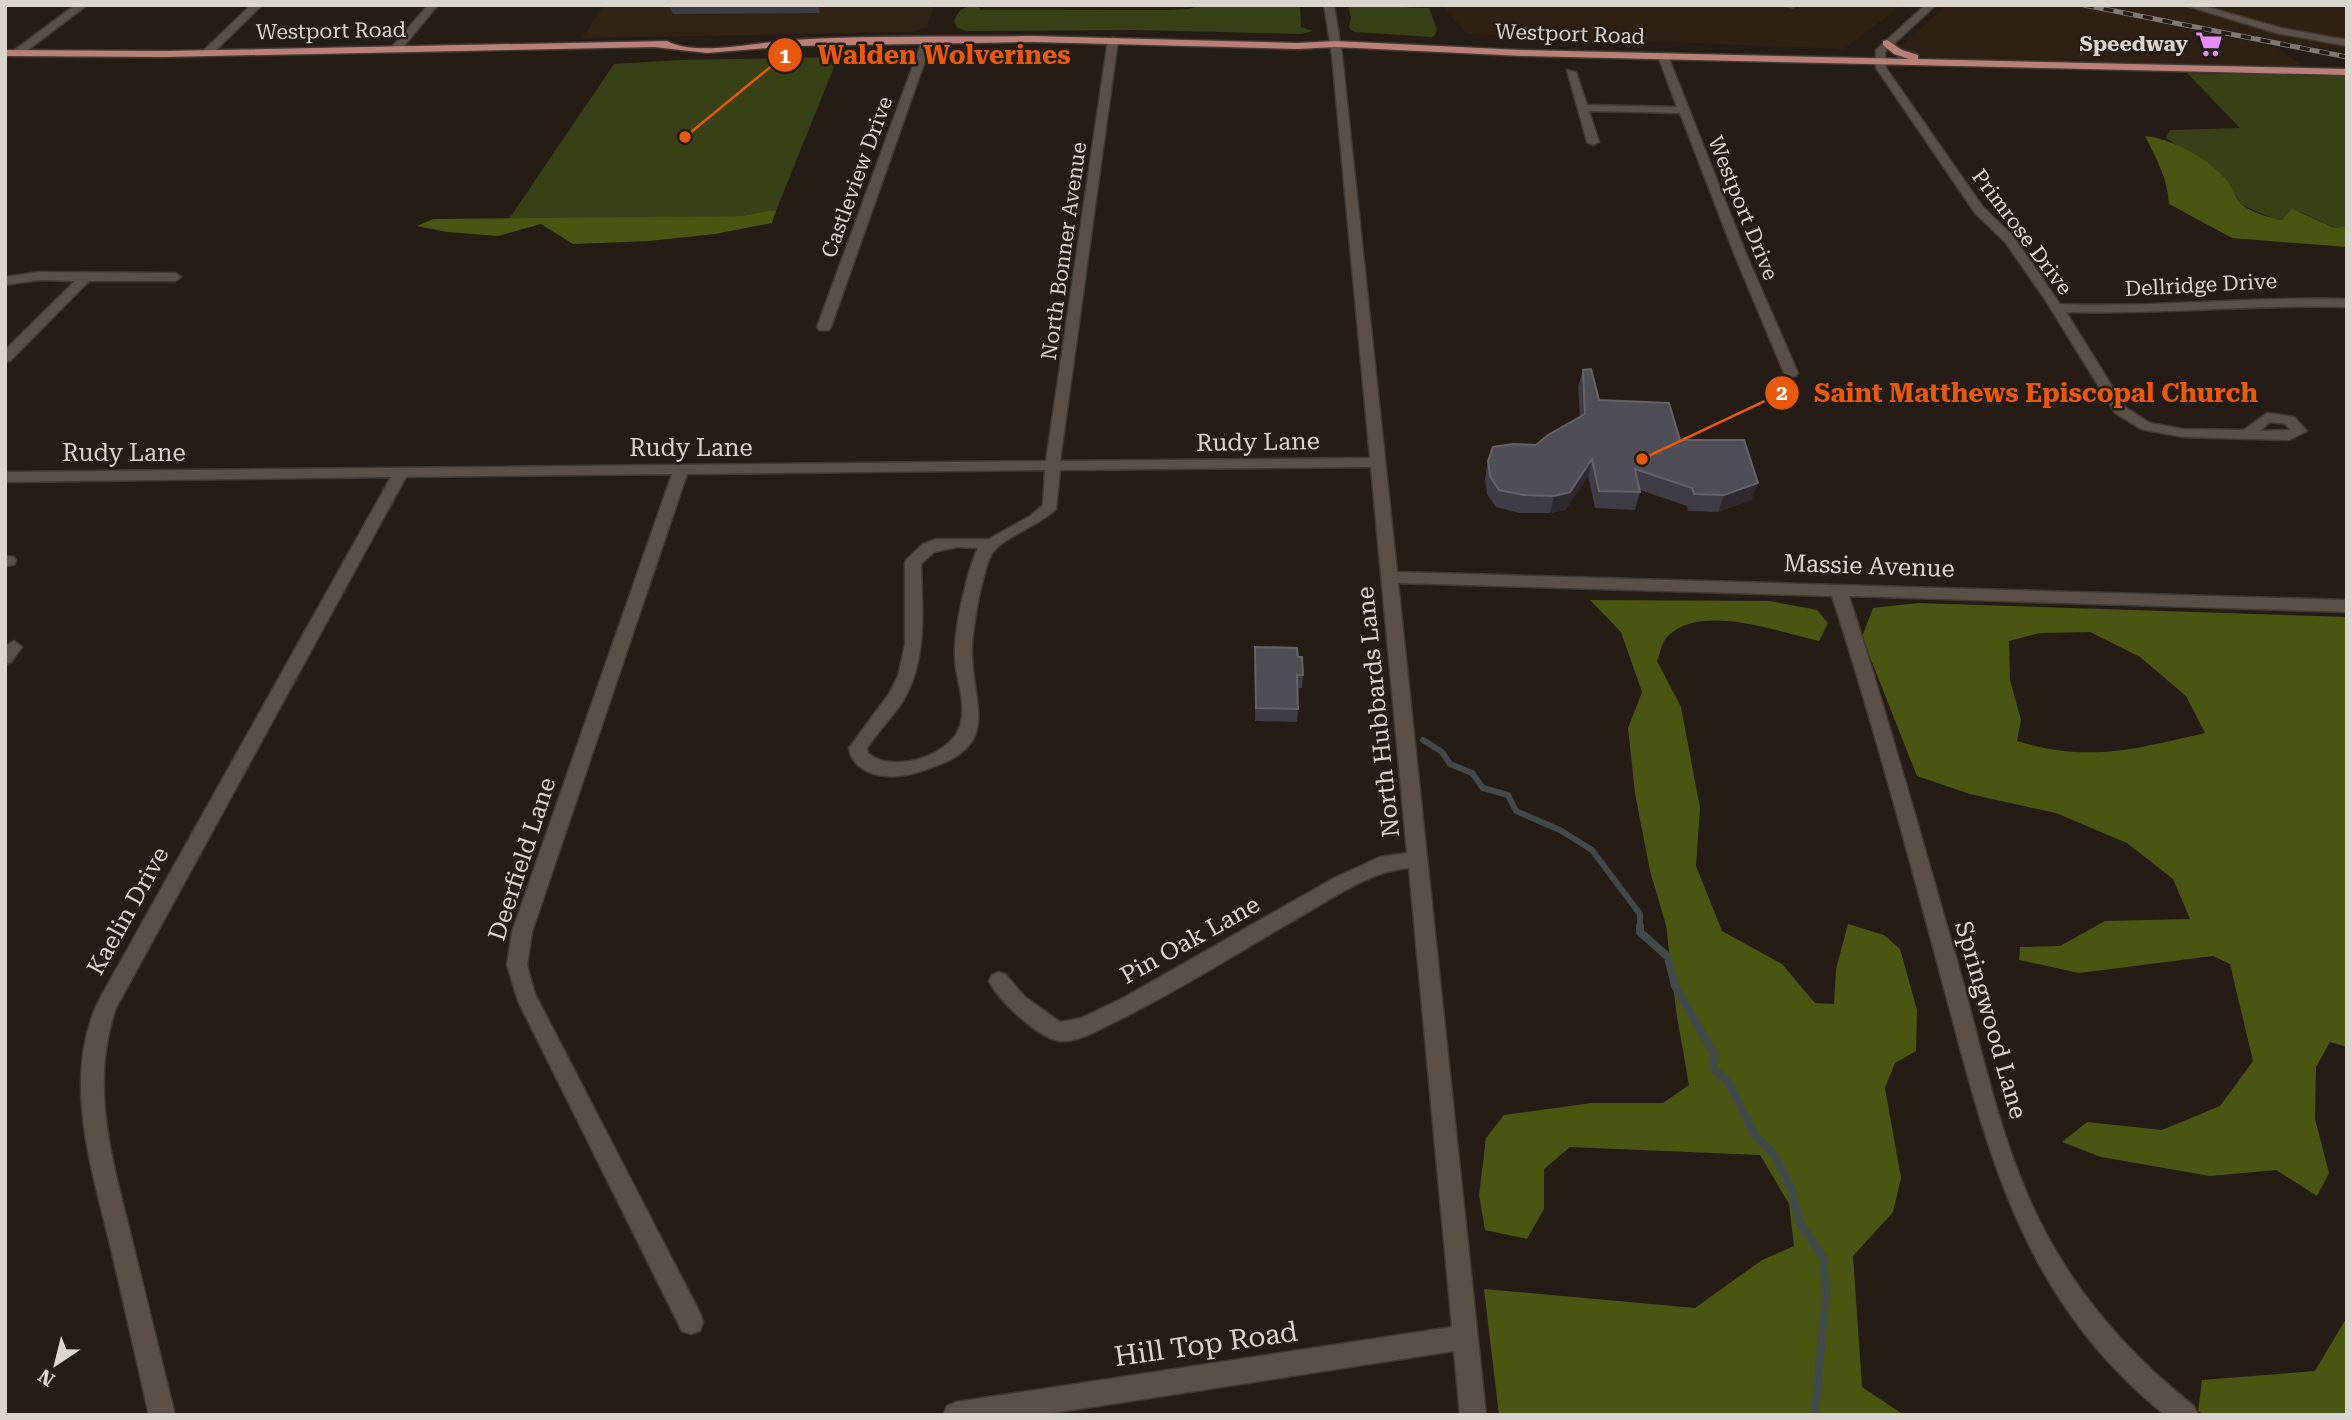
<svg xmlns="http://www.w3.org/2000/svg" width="2352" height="1420" font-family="'Roboto Serif',serif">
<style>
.built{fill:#2e2114}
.education{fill:#302316}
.green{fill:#384015}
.forest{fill:#495511;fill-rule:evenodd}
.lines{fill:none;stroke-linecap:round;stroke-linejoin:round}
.stream-far1{stroke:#43484a;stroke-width:6}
.stream{stroke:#43484a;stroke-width:8}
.minor-casing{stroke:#3f3833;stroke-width:3}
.major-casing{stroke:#3f3833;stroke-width:3}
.minor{fill:#5a5047;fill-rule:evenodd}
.major{fill:#bb7f7a;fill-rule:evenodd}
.rail-casing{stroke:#807972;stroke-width:5}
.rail{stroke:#251d15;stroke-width:3.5;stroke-dasharray:10;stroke-linecap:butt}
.wall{fill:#3f3c46}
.shaded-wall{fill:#2d292c}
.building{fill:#4f4d55;stroke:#656268;stroke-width:2}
.labels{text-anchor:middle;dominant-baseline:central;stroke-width:5;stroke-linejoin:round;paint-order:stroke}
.far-street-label{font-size:21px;fill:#dad5cf;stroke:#251d15}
.far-poi-label{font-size:21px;font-weight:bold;fill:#dad5cf;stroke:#251d15;text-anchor:end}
.street-label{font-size:24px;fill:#dad5cf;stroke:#251d15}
.near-street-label{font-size:28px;fill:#dad5cf;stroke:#251d15}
.leader{fill:none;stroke:#e8590c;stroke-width:2.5}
.callout-dot{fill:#e8590c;stroke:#251d15;stroke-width:2.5}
.mark-label{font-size:21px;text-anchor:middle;font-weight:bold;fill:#fff}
.callout-label{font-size:26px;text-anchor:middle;font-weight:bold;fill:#e8590c;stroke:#251d15;stroke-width:5;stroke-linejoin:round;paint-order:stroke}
</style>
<rect width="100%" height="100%" fill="#251d15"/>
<g class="built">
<polygon points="968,5 1199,5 1183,9 980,10 980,6"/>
<polygon points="1392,5 1902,5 1844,49 1467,34 1443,7"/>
<polygon points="1948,5 2072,5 2276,47 2304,67 1928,58 1905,52 1900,46"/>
<polygon points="2095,5 2347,5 2344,18 2347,19 2347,53"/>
</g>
<polygon class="education" points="604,5 934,5 927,27 914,32 582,38"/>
<g class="green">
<path d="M1202 5H1300L1301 27 1313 31 1301 34 1136 30 967 31 957 28 954 21C960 7 964 7 979 6L980 10H1168L1189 9Z"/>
<polygon points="1348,5 1429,8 1437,30 1435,35 1432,37 1354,32 1349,28 1351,17"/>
<polygon points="838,57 776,211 742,216 509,219 614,64 679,60"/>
<polygon points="2187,73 2347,76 2347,226 2336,228 2300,212 2282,220 2272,218 2242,205 2223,176 2166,138 2170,130 2240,128"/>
</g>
<g class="forest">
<path d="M2145 136C2171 139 2204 156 2223 176 2231 183 2234 196 2241 204 2250 212 2270 218 2282 220L2292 209 2335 228 2347 226V247L2232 238 2169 204C2168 179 2156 158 2145 136Z"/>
<polygon points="768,211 776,211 772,223 715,234 649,241 573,244 541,224 498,236 447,232 417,226 433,219 742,216"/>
<path d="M1590 600 1769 601 1817 610 1828 623 1819 641C1779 632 1701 603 1668 636 1662 641 1660 654 1657 661L1681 707 1700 808 1696 866 1722 931 1782 964 1815 1003 1834 1004 1836 969 1848 924 1884 935 1900 949 1917 1010 1916 1051 1895 1063 1885 1088 1901 1178 1893 1212 1853 1256 1862 1387 1904 1415H1499L1484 1289 1695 1308 1762 1260 1794 1246 1789 1204 1760 1155 1570 1147 1544 1169V1209L1527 1239 1485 1230 1479 1195 1486 1138 1504 1115 1592 1103H1663L1689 1085 1676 1011 1666 925 1650 871 1635 793 1628 728 1642 692 1621 632Z"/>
<path d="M1918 603 2347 617V1047L2330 1042 2316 1067 2315 1119 2329 1173 2317 1196 2276 1170 2210 1176 2101 1157 2062 1142 2087 1122 2162 1130 2220 1106 2253 1061 2230 964 2213 956 2079 973 2019 960 2020 947 2060 946 2105 921 2190 919 2173 879 2127 843 2056 813 1970 794 1917 776 1862 637 1873 608ZM2090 632 2140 657 2186 696 2205 733C2135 749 2089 763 2017 741L2021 720 2010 680 2009 641 2040 633Z"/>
<polygon points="2347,1317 2347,1415 2205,1415 2198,1411 2202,1380 2315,1371"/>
</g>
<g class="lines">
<polyline class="stream-far1" points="1423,740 1442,752 1450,764 1472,773 1483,788 1508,795 1516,811 1560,830 1592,850 1640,914 1640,928"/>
<polyline class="stream" points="1640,926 1640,932 1668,957 1675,986 1713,1052 1714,1070 1727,1080 1754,1134 1775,1156 1791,1188 1800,1223 1823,1258 1826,1292 1815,1415"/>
<defs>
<g id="minor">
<polygon points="75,5 87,5 20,56 12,56 12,52"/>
<polygon points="251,5 262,5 212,54 204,54 204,50"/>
<polygon points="428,5 438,5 399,52 391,52 391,48"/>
<path d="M1324 5H1334L1342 55 1397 572 2347 600V612L1849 596C1888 716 1921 837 1956 957 1979 1037 1995 1120 2028 1196 2064 1280 2123 1350 2194 1406L2198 1415H2165C2014 1293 1985 1138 1937 962 1904 839 1871 717 1832 596L1398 583 1486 1415H1460L1454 1351 1040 1415H943L947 1406 956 1402 1452 1327 1409 868C1369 871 1332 899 1298 918 1239 952 1181 989 1121 1019 1103 1027 1081 1042 1061 1041 1040 1040 998 1000 989 981L992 975 999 972 1006 975 1025 997 1060 1022 1081 1018 1123 998 1334 878 1380 857 1407 853 1371 467 1060 470 1056 509C1041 525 1000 538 991 555 982 574 971 633 972 654 973 707 1001 745 930 768 914 774 896 779 878 775 864 772 851 763 849 748L889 694 898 676 905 645V563L907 559 923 544 937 539H989L1030 516 1043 505 1045 470 687 474 532 932 527 965 535 994 700 1313 703 1322 700 1331 691 1334 682 1331 518 1001 507 965 512 932 672 474 406 477 116 1008C88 1088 114 1165 133 1244 147 1301 161 1358 175 1415H149C136 1359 124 1304 111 1249 92 1168 61 1079 99 1000L391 477 5 482V472L1046 461 1108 40 1113 37 1118 40 1060 461 1370 458 1332 55ZM958 547 978 548C967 570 953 634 955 658 956 680 966 701 961 722 955 755 892 775 868 753L867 748C878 731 892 718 903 701 928 659 922 610 921 564L934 552Z"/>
<path d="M1925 5H1936L1885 52 1886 68 1983 207 2013 236 2060 304C2156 308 2251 296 2347 299V307C2253 304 2159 315 2066 312L2125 407 2150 423 2183 429 2244 430 2267 413 2294 417 2307 431 2289 440 2183 437 2141 429 2115 413 2046 301 2005 242 1975 213 1876 68V50ZM2270 422 2285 424 2291 430 2260 431Z"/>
<polygon points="2184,5 2200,5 2281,28 2347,40 2347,46 2276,33"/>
<polygon points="927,38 932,41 831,327 829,330 819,330 817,327 922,41"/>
<polygon points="1663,53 1668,56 1747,256 1798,373 1796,376 1791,377 1784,373 1735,256 1680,113 1589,111 1599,142 1593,145 1587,142 1567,70 1576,72 1587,105 1677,107 1658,56"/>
<polygon points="39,272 175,273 181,277 175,281 89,281 10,361 5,362 5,350 75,281 39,280 5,285 5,277"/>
<polygon points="5,556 14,557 16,561 14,565 5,566"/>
<polygon points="14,641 22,647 11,662 5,664 5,646"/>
</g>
<path id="major" d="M1033 36 1298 43 1335 41 1522 50 1909 59 1894 54 1883 45V41L1887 40 1902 50 1918 55V59L2347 69V75L1522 56 1335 47 1298 49 1033 42 792 46 707 53 654 47 164 57 5 56V50L164 51 667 41C698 57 756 42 792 40 872 35 953 37 1033 36Z"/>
</defs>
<use href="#minor" class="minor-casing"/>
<use href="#major" class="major-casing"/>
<use href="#minor" class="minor"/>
<use href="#major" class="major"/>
<defs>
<polyline id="rail" points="2084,5 2347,57"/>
</defs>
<use href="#rail" class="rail-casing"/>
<use href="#rail" class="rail"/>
</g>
<g class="wall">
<polygon points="668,5 819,5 820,13 673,14"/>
<polygon points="1776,5 1798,5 1794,9"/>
<polygon points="1583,370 1599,400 1680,440 1758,483 1751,500 1718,512 1688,511 1687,506 1640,490 1640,492 1635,510 1595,508 1588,476 1565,510 1550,513 1520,513 1496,507 1487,494 1485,479 1488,461 1536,445 1580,417 1578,387"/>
<polygon points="1255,647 1298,657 1303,675 1302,688 1298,688 1298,709 1297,722 1255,721"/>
</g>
<g class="shaded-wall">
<polygon points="1592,459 1588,476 1565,510 1550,513 1554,496"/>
<polygon points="1758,483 1751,500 1718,512 1724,495"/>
</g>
<g class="building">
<polygon points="1591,369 1599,400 1669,403 1680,440 1744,440 1758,483 1724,495 1694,494 1692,488 1635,469 1640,492 1599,491 1592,459 1570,492 1554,496 1524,495 1499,490 1490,476 1488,461 1493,447 1513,444 1536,445 1548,435 1585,414 1583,370"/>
<polygon points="1255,647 1297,648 1298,657 1302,657 1303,675 1297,675 1298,709 1256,708"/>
</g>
<defs>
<symbol id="supermarket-bare" viewBox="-9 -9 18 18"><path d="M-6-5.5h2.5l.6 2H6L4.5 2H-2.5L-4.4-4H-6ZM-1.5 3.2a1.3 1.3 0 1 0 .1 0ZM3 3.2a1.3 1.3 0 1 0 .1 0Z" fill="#ea8dfc" stroke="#251d15" stroke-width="2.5" paint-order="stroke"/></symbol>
</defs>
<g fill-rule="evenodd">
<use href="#supermarket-bare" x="2190" y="25" width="38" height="38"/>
</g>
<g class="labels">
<g class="far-street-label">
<text transform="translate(331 31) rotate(-1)">Westport Road</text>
<text transform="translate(1570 34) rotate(2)">Westport Road</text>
<text transform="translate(857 177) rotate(-70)">Castleview Drive</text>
<text transform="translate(1743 208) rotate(68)">Westport Drive</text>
<text transform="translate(2022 232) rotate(53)">Primrose Drive</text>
<text transform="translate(1064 251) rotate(-82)">North Bonner Avenue</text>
<text transform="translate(2201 285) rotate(-3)">Dellridge Drive</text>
</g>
<g class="far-poi-label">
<text x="2188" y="44">Speedway</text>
</g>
<g class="street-label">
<text transform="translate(1258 442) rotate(-1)">Rudy Lane</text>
<text x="691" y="448">Rudy Lane</text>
<text x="124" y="453">Rudy Lane</text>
<text transform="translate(1869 566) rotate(2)">Massie Avenue</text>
<text transform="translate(1378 712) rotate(-96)">North Hubbards Lane</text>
<text transform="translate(522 859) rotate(-72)">Deerfield Lane</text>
<text transform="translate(128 911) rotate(-61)">Kaelin Drive</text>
<text transform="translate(1190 940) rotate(-29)">Pin Oak Lane</text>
<text transform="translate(1991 1020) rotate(74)">Springwood Lane</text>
</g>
<g class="near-street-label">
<text transform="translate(1206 1344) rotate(-8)">Hill Top Road</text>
</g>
</g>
<path class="leader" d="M685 137L785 55M1642 459L1782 393"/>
<g class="callout-dot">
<circle cx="685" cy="137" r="7"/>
<circle cx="1642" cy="459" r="7"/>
<circle cx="785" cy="55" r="18"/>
<circle cx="1782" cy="393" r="18"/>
</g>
<g class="mark-label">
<text x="785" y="63">1</text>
<text x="1782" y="400">2</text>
</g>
<g class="callout-label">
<text x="944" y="64">Walden Wolverines</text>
<text x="2036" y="402">Saint Matthews Episcopal Church</text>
</g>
<rect width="2352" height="1420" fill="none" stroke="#dad5cf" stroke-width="14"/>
<g transform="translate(56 1364) rotate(215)" stroke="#251d15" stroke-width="5" paint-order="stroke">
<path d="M0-5L12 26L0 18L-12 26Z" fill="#dad5cf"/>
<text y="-10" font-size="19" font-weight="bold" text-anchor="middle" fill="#dad5cf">N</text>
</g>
</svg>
